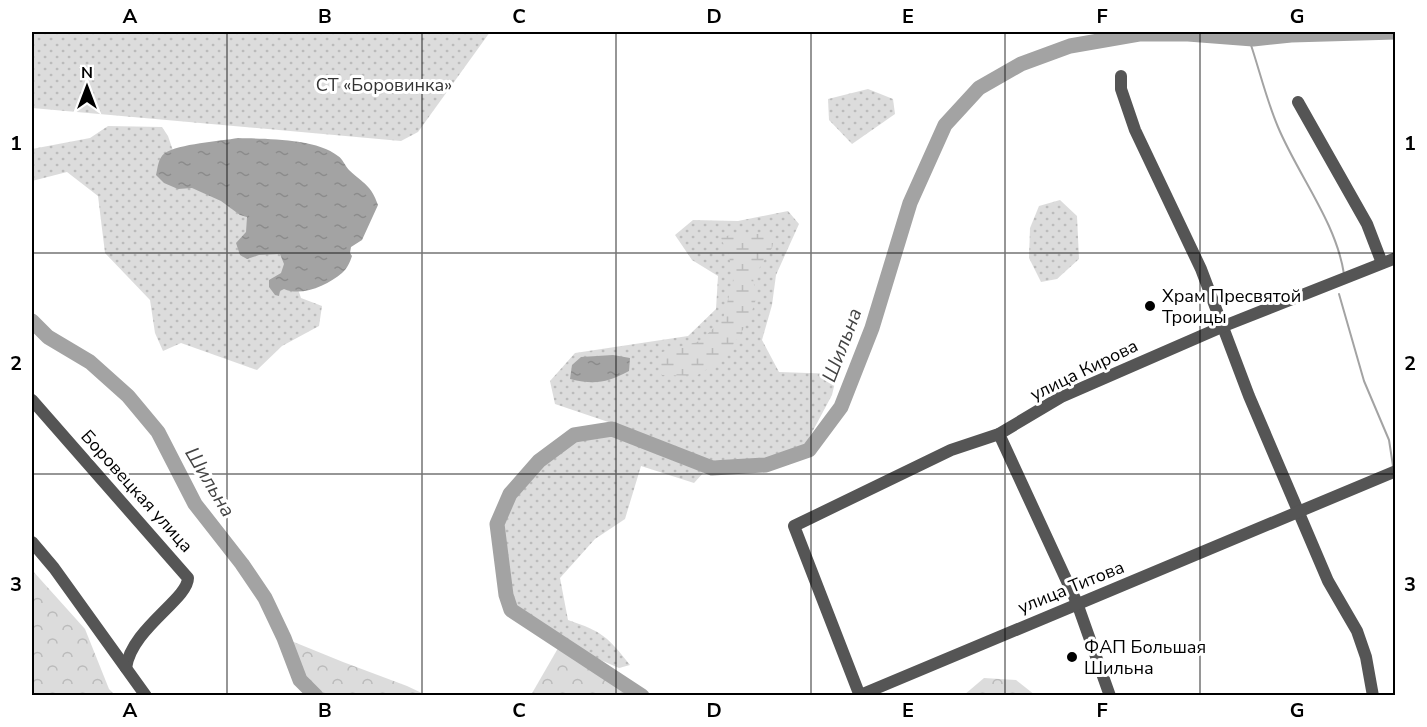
<svg xmlns="http://www.w3.org/2000/svg" width="1427" height="727" font-family="'Nunito Sans',sans-serif">
<style>
.green{fill:url(#green-dots)}
.forest{fill:url(#forest-crowns)}
.wetland{fill:url(#wetland-marsh)}
.water{fill:url(#water-ripples)}
.lines{fill:none;stroke-linecap:round;stroke-linejoin:round}
.stream{stroke:#a3a3a3;stroke-width:2}
.river{stroke:#a3a3a3;stroke-width:15}
.minor{stroke:#555;stroke-width:12}
.grid{fill:none;stroke:#000;stroke-width:1.5;stroke-opacity:0.55}
.poi-dot{fill:#000;stroke:#fff;stroke-width:2}
.labels{text-anchor:middle;dominant-baseline:central;stroke-width:6;stroke-linejoin:round;paint-order:stroke}
.park-label{font-size:18px;fill:#333;stroke:#fff}
.poi-label{font-size:18px;fill:#000;stroke:#fff;text-anchor:start}
.street-label{font-size:18px;fill:#000;stroke:#fff}
.water-label{font-size:20px;font-style:italic;fill:#444;stroke:#fff}
.neatline{fill:none;stroke:#000;stroke-width:2}
.grid-label{font-size:20px;text-anchor:middle;font-weight:bold;fill:#000}
</style>
<defs>
<pattern id="green-dots" width="8" height="8" patternUnits="userSpaceOnUse" patternTransform="scale(1.5)"><rect width="8" height="8" fill="#dcdcdc"/><path d="M2 2h.1M6 6h.1" fill="none" stroke="#bbb" stroke-width="1.8" stroke-linecap="round"/></pattern>
<pattern id="forest-crowns" width="20" height="18" patternUnits="userSpaceOnUse" patternTransform="scale(1.5)"><rect width="20" height="18" fill="#dcdcdc"/><path d="M2 6a3 3 0 1 1 6 0M12 15a3 3 0 1 1 6 0" fill="none" stroke="#bbb"/></pattern>
<pattern id="wetland-marsh" width="20" height="14" patternUnits="userSpaceOnUse" patternTransform="scale(1.5)"><rect width="20" height="14" fill="#dcdcdc"/><path d="M1 5h8M5 5V1M11 12h8M15 12V8" fill="none" stroke="#bbb"/></pattern>
<pattern id="water-ripples" width="26" height="14" patternUnits="userSpaceOnUse" patternTransform="scale(1.5)"><rect width="26" height="14" fill="#a3a3a3"/><path d="M2 4q2-2 4 0t4 0M15 11q2-2 4 0t4 0" fill="none" stroke="#8b8b8b"/></pattern>
</defs>
<rect width="100%" height="100%" fill="#fff"/>
<g class="green">
<polygon points="32,32 490,32 418,132 401,141 32,108"/>
<polygon points="868,89 893,99 895,114 852,144 829,120 828,99"/>
<polygon points="108,126 162,127 168,136 181,174 241,204 287,256 301,298 322,306 319,326 282,346 257,370 181,343 163,351 155,333 150,300 105,253 98,196 67,172 32,181 32,149 90,138"/>
<polygon points="1060,200 1077,216 1079,259 1057,279 1041,282 1029,258 1030,228 1039,206"/>
<path d="M788 211 799 224 776 275 772 305 762 340 779 372 837 374 832 395 801 453 757 465 715 460 694 483 641 466 625 519 595 539 560 578 568 620C603 632 607 636 630 665L619 668 561 643 551 645 506 595 492 537 511 482 553 442 586 429 626 428 555 404 550 381 575 353 688 336 716 309 718 276 692 260 675 235 693 220 738 221Z"/>
</g>
<g class="forest">
<polygon points="32,570 85,629 109,689 115,695 32,695"/>
<polygon points="284,638 343,662 407,686 426,695 316,695 300,680"/>
<polygon points="561,643 632,688 642,695 531,695"/>
<polygon points="984,678 1016,680 1035,695 964,695"/>
</g>
<polygon class="wetland" points="739,234 775,234 772,248 753,278 756,299 749,320 725,358 696,376 662,375 659,353 700,341 723,319 733,280 729,255 720,237"/>
<g class="water">
<path d="M238 138C266 139 316 138 338 156 343 159 345 166 349 170 364 184 371 185 378 205L362 240 351 247 350 253 352 256C350 262 347 269 342 273 328 285 302 297 284 289L280 291 279 296 275 295 269 287V280L281 273 284 264 280 254 259 255 247 259 240 255 236 243 246 232 247 217 240 215 221 201 192 188 178 189 164 183 156 175C158 167 158 158 165 153 178 144 221 141 238 138Z"/>
<path d="M613 355 630 358 629 371C606 383 595 385 570 379L572 365 581 357Z"/>
</g>
<g class="lines">
<g class="stream">
<polyline points="1176,34 1176,32"/>
<path d="M1249 39C1259 68 1266 99 1278 127 1298 175 1336 222 1344 274"/>
<polyline points="1339,294 1364,381 1389,440 1393,466"/>
<polyline points="1394,479 1396,488"/>
</g>
<g class="river">
<polyline points="32,321 48,337 90,362 128,396 158,432 195,504 242,564 265,598 284,638 300,680 316,696"/>
<polyline points="642,696 511,610 506,595 497,524 510,494 539,461 574,435 612,429 712,468 766,465 809,450 841,407 872,328 910,203 945,125 979,88 1021,64 1070,46 1139,34 1188,34 1253,39 1291,35 1396,32"/>
</g>
<g class="minor">
<polyline points="1121,76 1121,89 1135,130 1201,269 1249,396 1328,581 1357,631 1366,657 1373,696"/>
<polyline points="1298,102 1367,224 1382,263"/>
<path d="M32 400 188 578C188 599 131 629 126 668"/>
<polyline points="999,434 1077,603 1110,696"/>
<polyline points="32,542 54,568 146,696"/>
<polyline points="858,696 1396,471"/>
<polyline points="860,696 794,526 951,450 999,434 1061,397 1224,326 1396,258"/>
</g>
</g>
<path class="grid" d="M227 32V696M422 32V696M616 32V696M811 32V696M1005 32V696M1200 32V696M32 253H1396M32 474H1396"/>
<g class="poi-dot">
<circle cx="1150" cy="306" r="6"/>
<circle cx="1072" cy="657" r="6"/>
</g>
<g class="labels">
<g class="park-label">
<text x="384" y="85">СТ «Боровинка»</text>
</g>
<g class="poi-label">
<text x="1162" y="296">Храм Пресвятой<tspan x="1162" dy="21">Троицы</tspan></text>
<text x="1084" y="647">ФАП Большая<tspan x="1084" dy="21">Шильна</tspan></text>
</g>
<g class="street-label">
<text transform="translate(1084 370) rotate(-26)">улица Кирова</text>
<text transform="translate(137 491) rotate(48)">Боровецкая улица</text>
<text transform="translate(1071 587) rotate(-22)">улица Титова</text>
</g>
<g class="water-label">
<text transform="translate(842 345) rotate(-69)">Шильна</text>
<text transform="translate(210 482) rotate(59)">Шильна</text>
</g>
</g>
<rect width="1427" height="727" fill="none" stroke="#ffffff" stroke-width="66"/>
<g transform="translate(87 87)" stroke="#ffffff" stroke-width="4.5" paint-order="stroke">
<path d="M0-4.5L10 22L0 15L-10 22Z" fill="#000000"/>
<text y="-9" font-size="16" font-weight="bold" text-anchor="middle" fill="#000000">N</text>
</g>
<rect x="33" y="33" width="1361" height="661" class="neatline"/>
<g class="grid-label">
<text x="130" y="23">A</text>
<text x="325" y="23">B</text>
<text x="519" y="23">C</text>
<text x="714" y="23">D</text>
<text x="908" y="23">E</text>
<text x="1102" y="23">F</text>
<text x="1297" y="23">G</text>
<text x="16" y="150">1</text>
<text x="1410" y="150">1</text>
<text x="16" y="370">2</text>
<text x="1410" y="370">2</text>
<text x="16" y="591">3</text>
<text x="1410" y="591">3</text>
<text x="130" y="717">A</text>
<text x="325" y="717">B</text>
<text x="519" y="717">C</text>
<text x="714" y="717">D</text>
<text x="908" y="717">E</text>
<text x="1102" y="717">F</text>
<text x="1297" y="717">G</text>
</g>
</svg>
